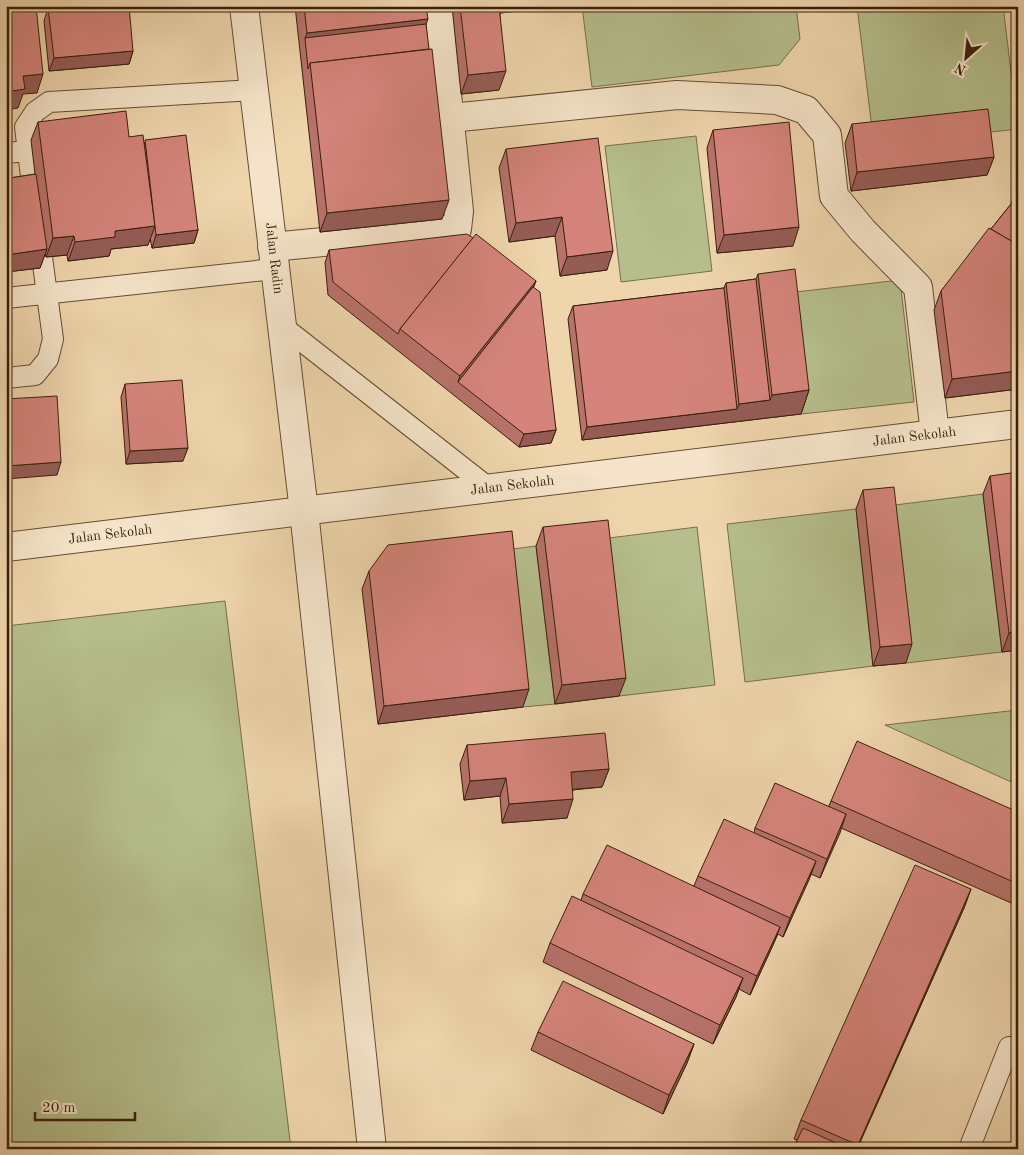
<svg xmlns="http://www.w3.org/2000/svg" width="1024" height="1155" font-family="'Old Standard TT',serif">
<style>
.green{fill:#b5be8c;stroke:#776e4c}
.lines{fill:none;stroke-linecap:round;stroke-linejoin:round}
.service-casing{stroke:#664c33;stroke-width:22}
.minor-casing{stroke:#664c33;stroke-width:30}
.service{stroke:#f5e4c9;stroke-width:20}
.minor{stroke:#f5e4c9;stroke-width:28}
.wall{fill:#b7726a;stroke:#391f0b}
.shaded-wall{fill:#955c56;stroke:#391f0b}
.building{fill:#d5847b;stroke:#391f0b}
.labels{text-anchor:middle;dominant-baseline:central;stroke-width:4.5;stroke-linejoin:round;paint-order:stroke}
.street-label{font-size:14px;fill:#391f0b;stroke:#f5e4c9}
</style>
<rect width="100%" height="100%" fill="#efd5ac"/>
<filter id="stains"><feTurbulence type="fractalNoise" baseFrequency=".004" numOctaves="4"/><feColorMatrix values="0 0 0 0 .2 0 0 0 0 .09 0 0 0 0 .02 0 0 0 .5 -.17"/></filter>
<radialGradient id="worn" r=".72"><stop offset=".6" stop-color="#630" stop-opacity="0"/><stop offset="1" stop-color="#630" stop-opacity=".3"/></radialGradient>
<g class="green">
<polygon points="582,6 796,6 800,39 779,65 592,87"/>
<polygon points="857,6 1003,6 1018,129 874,145"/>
<polygon points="696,136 712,271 621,282 605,146"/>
<polygon points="900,280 914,402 801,414 787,293"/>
<polygon points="983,494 1002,652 906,663 887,506"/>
<polygon points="856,509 873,666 745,682 727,524"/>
<polygon points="697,527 715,685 619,696 601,539"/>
<polygon points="536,546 555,704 523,707 505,550"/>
<polygon points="225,601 291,1149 6,1149 6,626"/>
<polygon points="1018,710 1018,785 885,725"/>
</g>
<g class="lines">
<defs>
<g id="service">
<polyline points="6,153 28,151"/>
<polyline points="34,201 25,127 35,112 49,102 254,90"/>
<polyline points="6,298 274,269"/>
<polyline points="281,325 489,488"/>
<polyline points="6,378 35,375 48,359 53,339 39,235"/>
<polyline points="969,1149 1009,1047"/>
</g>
<g id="minor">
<path id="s1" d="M244 6 304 511 372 1149"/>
<polyline points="451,118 677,95 777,100 806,110 827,135 834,196 863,231 918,287 935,434"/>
<polyline points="272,247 457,229 459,211 438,6"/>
<path id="s2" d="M6 547 1018 424"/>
</g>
</defs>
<use href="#service" class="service-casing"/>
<use href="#minor" class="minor-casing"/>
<use href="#service" class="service"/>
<use href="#minor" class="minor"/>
</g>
<g class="wall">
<polygon points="295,6 426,6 426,24 442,219 320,232"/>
<polygon points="452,6 545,6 545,8 500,13 499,90 461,94"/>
<polygon points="48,8 133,51 129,64 49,71 44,21"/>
<polygon points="38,122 129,137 144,142 198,230 194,243 152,248 150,238 148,245 111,249 109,256 68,261 67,255 46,257 45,254 40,268 6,272 10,178 35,174 31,140"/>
<polygon points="852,124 994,157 987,175 851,191 845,143"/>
<polygon points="713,130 793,246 717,253 707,148"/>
<polygon points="506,149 607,270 560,276 555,236 509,242 499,168"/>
<polygon points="1018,192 1018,389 945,398 934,310 941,291 1011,204 1013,198"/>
<polygon points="329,250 536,281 533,287 556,430 551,443 519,447 328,295 325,263"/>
<polygon points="758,274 809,390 801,414 582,440 568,319 573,306 724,288 726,283 756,279"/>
<polygon points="125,384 183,461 126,464 121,397"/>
<polygon points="990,476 1018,650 1002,652 983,494"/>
<polygon points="863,490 906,663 873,666 856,509"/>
<polygon points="543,527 619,696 555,704 536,546"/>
<polygon points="369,571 523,707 378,724 362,589"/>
<polygon points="467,745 609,769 602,787 573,790 567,818 502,823 500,796 464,800 460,764"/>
<polygon points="831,801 1018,812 1018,906 841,828 820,878 811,874 783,937 778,934 773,945 750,995 739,989 736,997 713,1044 543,962 550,943 581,900 583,894 694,886 698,876 754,833 755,828 829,806"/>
<polygon points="971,889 964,908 857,1149 793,1149 797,1140 794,1139 801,1120"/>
<polygon points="538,1032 694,1044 687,1063 663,1114 531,1050"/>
</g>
<g class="shaded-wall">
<polygon points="494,6 545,6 545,8 491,14"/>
<polygon points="428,19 421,37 305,38 307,33"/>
<polygon points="133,51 129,64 49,71 54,58"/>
<polygon points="506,71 499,90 461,94 468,75"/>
<polygon points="43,74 37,93 23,94 18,108 6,110 6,92 23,76"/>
<polygon points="994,157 987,175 851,191 857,172"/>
<polygon points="449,200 442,219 320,232 327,213"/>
<polygon points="562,217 555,236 509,242 516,223"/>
<polygon points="155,226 148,245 111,249 109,256 68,261 75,242 115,231"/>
<polygon points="799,227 793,246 717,253 724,235"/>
<polygon points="198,230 194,243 152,248 156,235"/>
<polygon points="74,236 67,255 46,257 53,238"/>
<polygon points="47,249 40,268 6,272 6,255"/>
<polygon points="613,251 607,270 560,276 567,257"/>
<polygon points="536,281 529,300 458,382 460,376"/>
<polygon points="1018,371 1018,389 945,398 952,379"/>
<polygon points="809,390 801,414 582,440 587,427 737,409 739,404 770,400 772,395"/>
<polygon points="556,430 551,443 519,447 524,434"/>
<polygon points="188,448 183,461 126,464 130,451"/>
<polygon points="61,462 57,475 6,479 6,466"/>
<polygon points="1018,632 1018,650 1002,652 1009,633"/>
<polygon points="912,644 906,663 873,666 880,647"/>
<polygon points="626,678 619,696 555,704 562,685"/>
<polygon points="529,689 523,707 378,724 384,706"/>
<polygon points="609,769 602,787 564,790 571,772"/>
<polygon points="506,778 500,796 464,800 470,781"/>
<polygon points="573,799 567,818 502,823 509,804"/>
<polygon points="846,814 840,833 820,878 827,859"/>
<polygon points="816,861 809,880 783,937 790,918"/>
<polygon points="971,889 964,908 857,1149 856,1149"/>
<polygon points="780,927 773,945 750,995 757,976"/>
<polygon points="743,978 736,997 713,1044 720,1025"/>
<polygon points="694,1044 687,1063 663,1114 669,1095"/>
</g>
<g class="building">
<polygon points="18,6 36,6 43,74 23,76 25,89 6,92 6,7"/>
<polygon points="63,6 129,6 133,51 54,58 48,8"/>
<polygon points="304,6 426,6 428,19 307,33"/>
<polygon points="460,6 499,6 506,71 468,75"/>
<polygon points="426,24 429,49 310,63 308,69 305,38"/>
<polygon points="432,49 449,200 327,213 310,63"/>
<polygon points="988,109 994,157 857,172 852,124"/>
<polygon points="126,111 129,137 143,135 155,226 115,231 115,237 75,242 74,236 53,238 38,122"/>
<polygon points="789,122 799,227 724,235 713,130"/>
<polygon points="186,135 198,230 156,235 145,140"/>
<polygon points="598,138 613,251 567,257 562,217 516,223 506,149"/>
<polygon points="6,153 10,178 36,174 47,249 6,255"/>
<polygon points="1018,192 1018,201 1013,198"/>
<polygon points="1011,204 1018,208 1018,245 991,229"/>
<polygon points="989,228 1018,245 1018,371 952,379 941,291"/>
<polygon points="467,234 473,238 400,329 398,334 333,282 329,250"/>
<polygon points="476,234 536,281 460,376 400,329"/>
<polygon points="795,269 809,390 772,395 758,274"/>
<polygon points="756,279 770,400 739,404 726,283"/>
<polygon points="533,287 540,292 556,430 524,434 458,382"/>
<polygon points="724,288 737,409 587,427 573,306"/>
<polygon points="182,380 188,448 130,451 125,384"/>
<polygon points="57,396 61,462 6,466 6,399"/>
<polygon points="1018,472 1018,632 1009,633 990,476"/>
<polygon points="894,487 912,644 880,647 863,490"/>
<polygon points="608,520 626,678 562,685 543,527"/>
<polygon points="512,531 529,689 384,706 369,571 388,545"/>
<polygon points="605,733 609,769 571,772 573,799 509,804 506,778 470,781 467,745"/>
<polygon points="857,741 1018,812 1018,884 831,801"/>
<polygon points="775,783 846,814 827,859 755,828"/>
<polygon points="724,819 816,861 790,918 698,876"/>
<polygon points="607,845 780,927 757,976 583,894"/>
<polygon points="915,865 971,889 858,1145 801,1120"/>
<polygon points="572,896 743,978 720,1025 550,943"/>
<polygon points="563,981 694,1044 669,1095 538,1032"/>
<polygon points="803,1128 849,1149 793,1149"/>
</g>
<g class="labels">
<g class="street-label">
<text stroke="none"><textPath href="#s1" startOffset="254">Jalan Radin</textPath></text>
<text stroke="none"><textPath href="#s2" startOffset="915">Jalan Sekolah</textPath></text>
<text stroke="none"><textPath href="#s2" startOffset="510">Jalan Sekolah</textPath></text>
<text stroke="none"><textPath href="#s2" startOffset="105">Jalan Sekolah</textPath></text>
</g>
</g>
<rect width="1024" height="1155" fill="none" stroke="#efd5ac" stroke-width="25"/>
<rect x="8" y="8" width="1009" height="1140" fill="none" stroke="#391f0b" stroke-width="2.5"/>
<rect x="12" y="12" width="999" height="1130" fill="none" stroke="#391f0b"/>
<g transform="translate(966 58) rotate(207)" stroke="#f5e4c9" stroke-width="4" paint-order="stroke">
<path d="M0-4L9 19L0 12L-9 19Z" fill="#391f0b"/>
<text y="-8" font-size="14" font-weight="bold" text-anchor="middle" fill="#391f0b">N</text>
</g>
<path d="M35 1112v8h100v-8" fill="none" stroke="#391f0b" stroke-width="2.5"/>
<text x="42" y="1112" font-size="15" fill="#391f0b" stroke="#f5e4c9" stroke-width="4" paint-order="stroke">20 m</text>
<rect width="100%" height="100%" filter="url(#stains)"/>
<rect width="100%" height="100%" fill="url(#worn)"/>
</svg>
